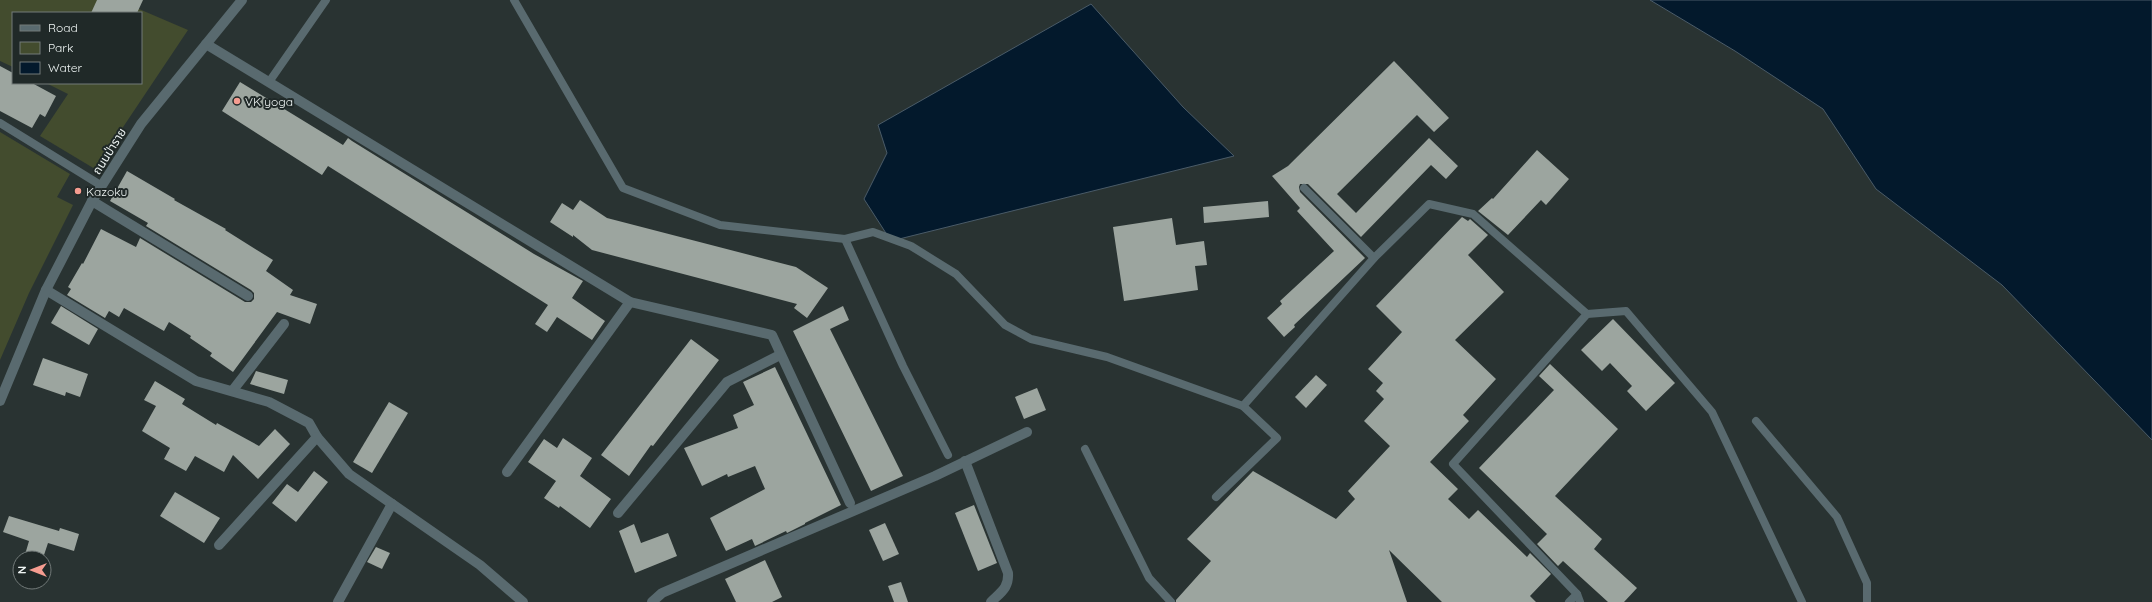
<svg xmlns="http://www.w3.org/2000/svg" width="2152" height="602" font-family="Quicksand,'Noto Sans Thai',sans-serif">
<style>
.green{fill:#434c2e}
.water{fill:#03192c;stroke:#4a5b68}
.building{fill:#9ca59f}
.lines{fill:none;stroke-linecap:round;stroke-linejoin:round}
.service{stroke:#596a6f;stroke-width:8}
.minor{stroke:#596a6f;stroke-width:10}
.poi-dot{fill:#f59c90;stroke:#202928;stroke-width:1.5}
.labels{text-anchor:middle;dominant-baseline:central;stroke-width:4;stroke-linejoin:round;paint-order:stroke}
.poi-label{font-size:12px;fill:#eef4f3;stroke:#202928;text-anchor:start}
.street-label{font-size:12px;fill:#eef4f3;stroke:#202928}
</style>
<rect width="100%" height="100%" fill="#293332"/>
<g class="green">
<polygon points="0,0 118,0 188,30 95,169 40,136 68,94 46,83 141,83 141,13 13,13 13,67 0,61"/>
<polygon points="0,132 70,174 57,197 73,205 29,293 0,360"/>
</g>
<g class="water">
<polygon points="1650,0 2152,0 2152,440 2002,285 1876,189 1823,109 1735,51"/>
<polygon points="1091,4 1183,107 1234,156 891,241 864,199 887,153 878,125"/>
</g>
<g class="building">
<polygon points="97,0 143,0 137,13 91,13"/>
<polygon points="1394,61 1449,118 1434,132 1417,115 1337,194 1356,213 1429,138 1458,166 1446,179 1431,165 1361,237 1308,184 1300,184 1299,187 1300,192 1365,258 1294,325 1295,327 1284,337 1267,318 1282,304 1280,301 1334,251 1297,211 1300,208 1272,176 1288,166"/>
<polygon points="0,66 13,73 13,83 32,83 56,96 45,117 40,114 32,128 0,111"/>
<polygon points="240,82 343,145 348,138 352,141 534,254 583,281 572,298 605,321 592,340 557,317 547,332 535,324 548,305 328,166 322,175 222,111"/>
<polygon points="1537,150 1569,179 1546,205 1541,200 1508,235 1478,211 1492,198 1493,199"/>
<polygon points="127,171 175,199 174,200 226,229 225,230 273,260 266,271 293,290 290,295 317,304 310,324 277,312 233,372 210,356 212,353 190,338 191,336 169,322 164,331 124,308 119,317 109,311 105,318 67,295 71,289 68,287 82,263 83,264 101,229 136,247 140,238 245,302 251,302 254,299 254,293 251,290 146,226 148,223 110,201"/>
<polygon points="580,200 607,218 796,267 828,288 807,318 794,308 797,304 592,250 573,235 573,237 550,222 562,203 573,210"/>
<polygon points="1268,201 1269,217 1204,223 1203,207"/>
<polygon points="1462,217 1468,221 1470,219 1488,235 1468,255 1504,292 1455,340 1496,379 1463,415 1469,421 1430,462 1458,489 1448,499 1469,519 1478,510 1527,557 1530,553 1551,574 1530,596 1536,602 1442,602 1389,550 1407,602 1176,602 1176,600 1211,561 1187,539 1253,471 1336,519 1355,499 1348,491 1390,446 1364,421 1384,399 1376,391 1383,383 1368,369 1402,332 1376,306"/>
<polygon points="1172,218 1176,245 1204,241 1207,265 1195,266 1198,290 1124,301 1113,227"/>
<polygon points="61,306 98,329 89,345 51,323"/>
<polygon points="843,306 849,320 830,329 903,476 871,491 793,331"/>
<polygon points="1613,319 1675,383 1646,411 1627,391 1632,386 1610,363 1602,371 1581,350"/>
<polygon points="691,339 719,360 653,446 651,445 629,476 601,455"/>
<polygon points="43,358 88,374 80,397 66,392 65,396 33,385"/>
<polygon points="1550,364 1618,429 1555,496 1602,539 1594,549 1637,588 1624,602 1608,602 1563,561 1558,566 1537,544 1547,534 1479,468 1554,390 1539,376"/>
<polygon points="775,367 841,505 805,523 805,524 787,533 786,531 755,546 752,539 726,551 710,518 765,489 755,466 728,477 727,474 702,486 684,448 738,428 733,415 754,405 743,382"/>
<polygon points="256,371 288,380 284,394 250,384"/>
<polygon points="1316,375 1327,385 1306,408 1295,397"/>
<polygon points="155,381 185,399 182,404 216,425 217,423 259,446 275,429 290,444 258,479 233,455 224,472 195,456 186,471 164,459 170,448 142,431 156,406 144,400"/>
<polygon points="1037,388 1046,410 1024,419 1015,397"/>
<polygon points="389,402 408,413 372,473 353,462"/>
<polygon points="563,438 592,458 580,476 611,499 590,528 560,506 559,508 544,498 556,481 528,462 544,439 557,448"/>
<polygon points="314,471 328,482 296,522 272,503 287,484 298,492"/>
<polygon points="175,492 220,518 204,543 160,516"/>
<polygon points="974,505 997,563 978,571 955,513"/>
<polygon points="9,516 59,531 60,528 79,534 74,551 48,543 43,558 24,558 29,541 3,532"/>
<polygon points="885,523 899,554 883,561 869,530"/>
<polygon points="634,524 641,543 668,533 677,556 635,573 619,531"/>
<polygon points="376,547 390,553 382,569 367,562"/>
<polygon points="765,560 782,597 772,602 736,602 725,579"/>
<polygon points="901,582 908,602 894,602 888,586"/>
</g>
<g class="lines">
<g class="service">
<polyline points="514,0 623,188 720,225 845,239 903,366 948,455"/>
<polyline points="269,82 326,0"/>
<polyline points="0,123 102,186"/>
<polyline points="1304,188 1374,258"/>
<polyline points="845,239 873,232 911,246 956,274 1005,325 1031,339 1107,357 1243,406 1374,258 1429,204 1473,214 1587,314 1453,464 1577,594 1580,602"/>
<polyline points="1587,314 1626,311 1712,412 1802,602"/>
<polyline points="1756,421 1837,517 1867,583 1867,602"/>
<polyline points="1085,449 1149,578 1171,602"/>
<polyline points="1216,497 1277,438 1243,406"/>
<polyline points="1569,602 1577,594"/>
</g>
<g class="minor">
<polyline points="206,44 630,302 772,335 850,503"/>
<polyline points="92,201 248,296"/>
<polyline points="46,290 196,381 269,402 309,423 317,437 349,474 480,565 523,602"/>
<polyline points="233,390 284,324"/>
<polyline points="0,401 46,290 92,201 141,124 242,0"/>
<path d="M965 461 1008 573C1009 588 1001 592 991 602"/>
<polyline points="507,472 630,302"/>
<polyline points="618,513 727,382 780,355"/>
<polyline points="219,545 317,437"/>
<polyline points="338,602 392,504"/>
<polyline points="652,602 662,593 935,476 1027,432"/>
</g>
</g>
<g class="poi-dot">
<circle cx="237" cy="101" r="4"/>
<circle cx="78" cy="191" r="4"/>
</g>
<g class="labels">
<g class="poi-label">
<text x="245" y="101">VK yoga</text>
<text x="86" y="191">Kazoku</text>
</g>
<g class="street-label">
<text transform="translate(109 151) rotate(-58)">ถนนป่าราย</text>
</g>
</g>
<rect x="12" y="12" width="130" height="72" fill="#202928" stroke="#727a79"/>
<rect x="20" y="25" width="20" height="6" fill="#596a6f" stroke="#727a79"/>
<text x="48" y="32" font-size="12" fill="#eef4f3">Road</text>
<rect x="20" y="42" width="20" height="12" fill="#434c2e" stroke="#727a79"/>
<text x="48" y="52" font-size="12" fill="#eef4f3">Park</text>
<rect x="20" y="62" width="20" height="12" fill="#03192c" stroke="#727a79"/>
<text x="48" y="72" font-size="12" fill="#eef4f3">Water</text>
<g transform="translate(32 570) rotate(270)"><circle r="19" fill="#202928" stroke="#727a79"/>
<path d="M0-3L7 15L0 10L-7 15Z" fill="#f59c90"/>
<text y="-6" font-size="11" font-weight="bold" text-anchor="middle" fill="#eef4f3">N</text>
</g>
</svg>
